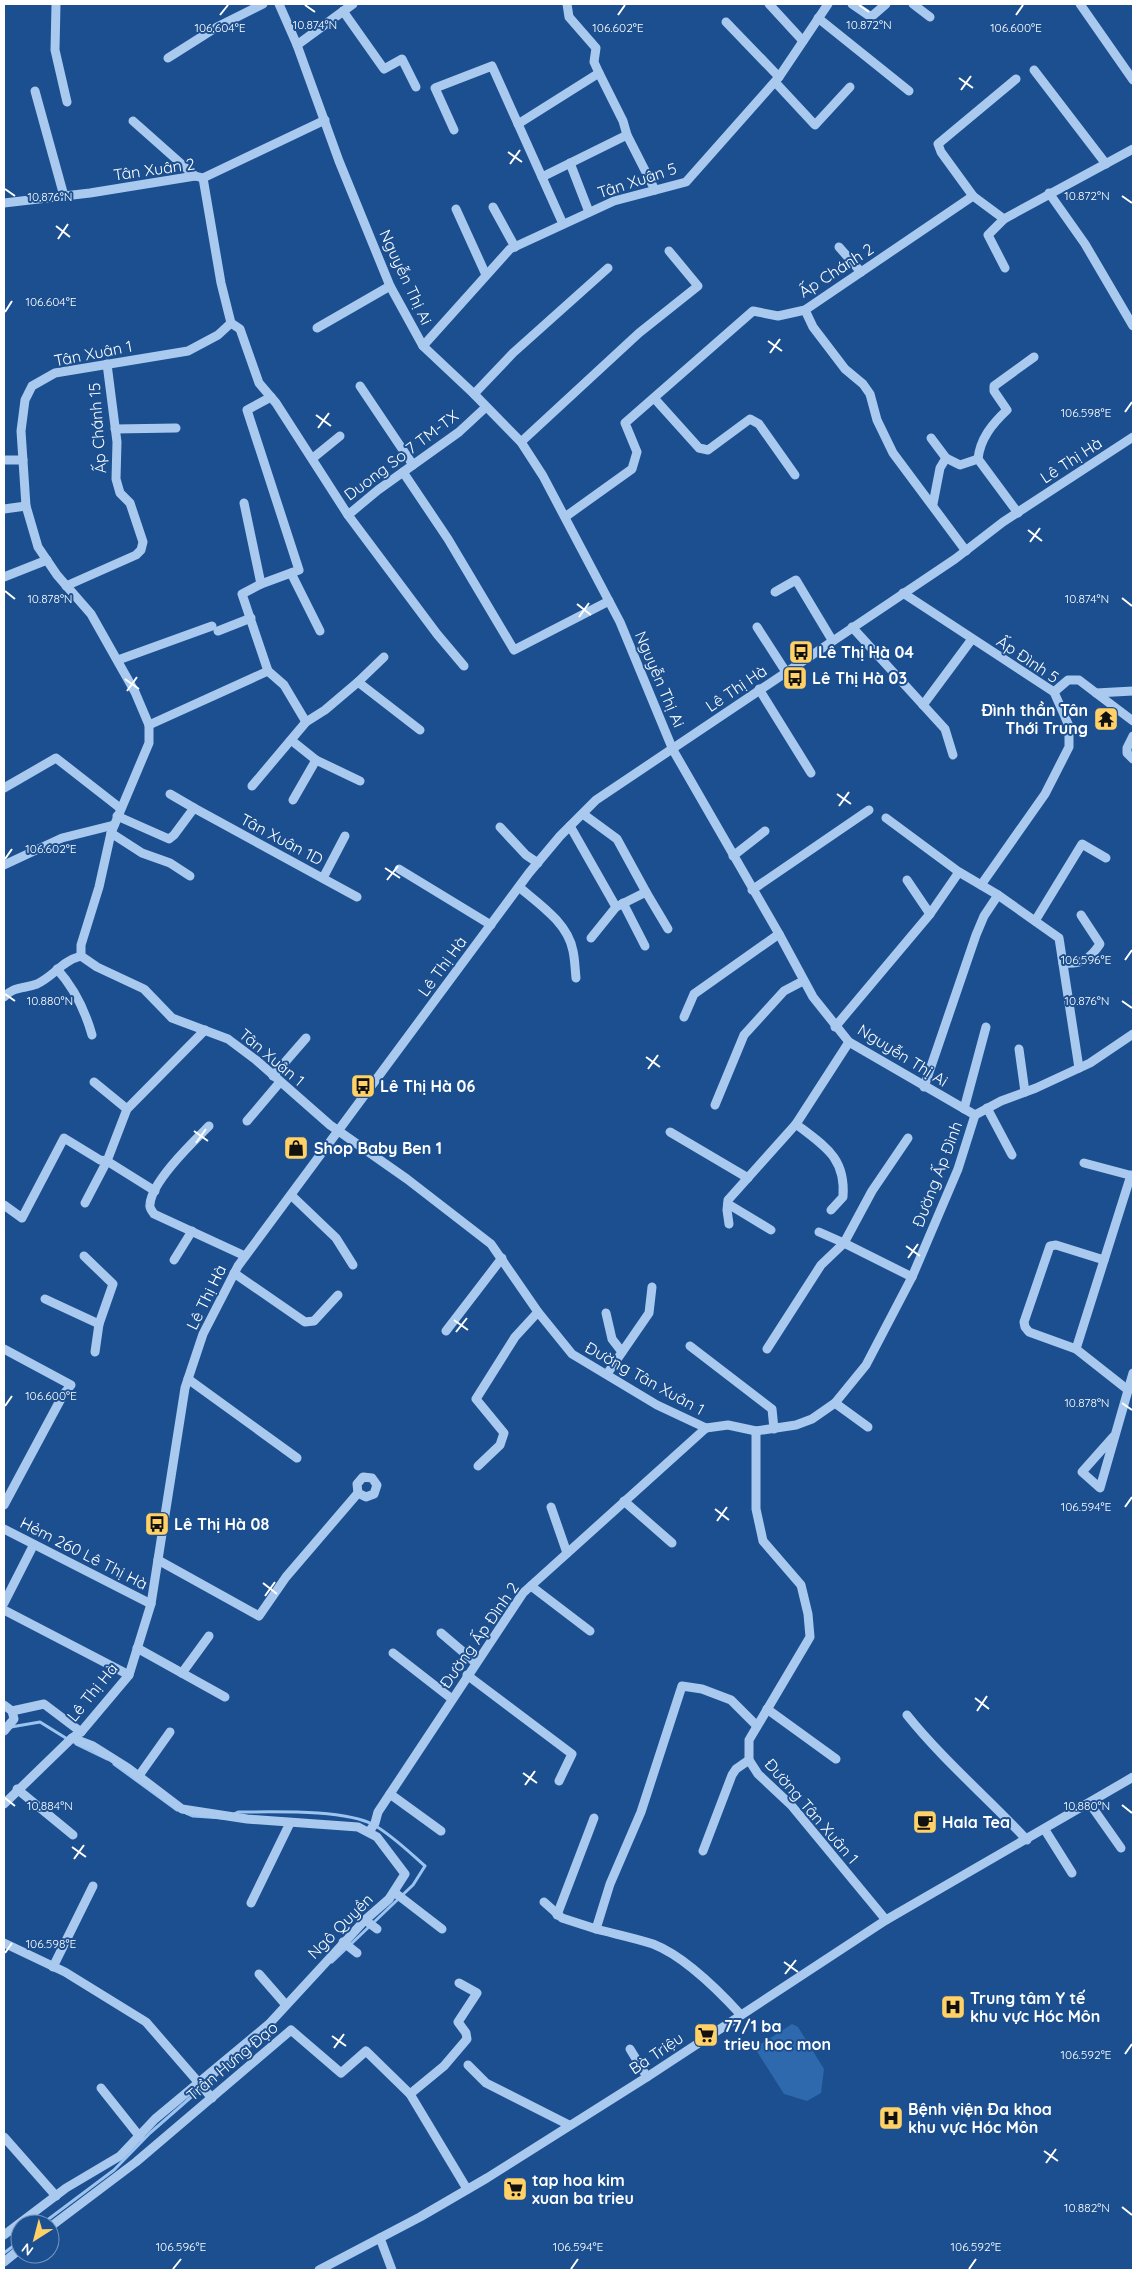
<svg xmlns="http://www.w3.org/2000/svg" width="1137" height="2274" font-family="Quicksand,sans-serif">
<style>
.green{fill:#2e69ad}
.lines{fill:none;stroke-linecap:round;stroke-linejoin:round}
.stream{stroke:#9cc4f0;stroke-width:3}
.minor{stroke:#a9c9ee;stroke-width:9}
.ticks{fill:none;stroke:#fff;stroke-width:2}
.labels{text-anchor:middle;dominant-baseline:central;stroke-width:4;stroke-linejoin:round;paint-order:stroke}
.street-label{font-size:16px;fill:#fff;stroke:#1b4f8f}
.poi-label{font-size:16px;font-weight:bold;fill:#fff;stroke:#1b4f8f;text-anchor:start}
.ticks-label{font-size:12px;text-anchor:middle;fill:#fff;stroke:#1b4f8f;stroke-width:4;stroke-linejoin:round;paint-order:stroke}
</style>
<rect width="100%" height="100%" fill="#1b4f8f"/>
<polygon class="green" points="792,2024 798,2027 824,2069 821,2093 807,2101 784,2094 756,2050 758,2046"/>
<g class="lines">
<g class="stream">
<polyline points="11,1727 40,1722 69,1740"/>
<polyline points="76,1744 107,1759"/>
<polyline points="114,1764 177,1810"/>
<polyline points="186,1813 193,1816 223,1818"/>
<path d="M234 1814 238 1812C274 1812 344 1809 374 1825 393 1836 409 1852 425 1866L413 1885 332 1962"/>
<polyline points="42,2224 114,2170 150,2133 253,2043"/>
<polyline points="4,2253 20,2241"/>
</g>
<g class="minor">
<polyline points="56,4 55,50 67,102"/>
<polyline points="279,4 297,45 339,161 390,286 423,346 474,394 521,442 543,476 620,622 673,750 779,934 813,997 849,1042 975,1115"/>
<polyline points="567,4 569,17 596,48 594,62 599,73"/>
<polyline points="769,4 803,41"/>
<polyline points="852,4 871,17 886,4"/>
<polyline points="913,4 930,17"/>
<polyline points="1080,4 1133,80"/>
<polyline points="343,11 384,69 402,59 416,87"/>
<polyline points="818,18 909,91"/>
<polyline points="726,22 779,77"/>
<polyline points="297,45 353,4"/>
<polyline points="168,58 217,27 263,4"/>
<polyline points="1034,70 1106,164"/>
<polyline points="775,82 815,125 850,87"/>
<polyline points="35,91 64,196"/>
<polyline points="133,121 195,176"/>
<polyline points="518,124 599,73 623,121 627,135 542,177"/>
<polyline points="454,130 435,88 492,66 563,224"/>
<polyline points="627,135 655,190"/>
<polyline points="570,163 589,212"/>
<polyline points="203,178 221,283 231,323 218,335 188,351 55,373 32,386 25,400 21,431 26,506 38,547 57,575 91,614 135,692 149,725 149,743 111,833 99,887 81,945 81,956 97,967 144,989 172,1018 228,1039 256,1060 330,1125 407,1179 491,1244 538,1312 572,1354 657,1405 706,1428 728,1425 756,1431 796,1425 812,1419 835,1403 866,1365 912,1277 958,1169 975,1115"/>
<polyline points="1049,193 1085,244 1133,326"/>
<polyline points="973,196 941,152 938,144 1016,79"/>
<polyline points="4,203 90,193 195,176 203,178 325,120"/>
<polyline points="493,207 515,247"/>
<polyline points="456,209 486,275"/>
<polyline points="1004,219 988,235 1005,268"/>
<polyline points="839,247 861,272"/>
<polyline points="805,310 813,327 845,369 863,384 870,394 877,420 893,453 966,551"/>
<polyline points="231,323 240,329 259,383 276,403 348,515 378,490 459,432 486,407"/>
<polyline points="317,328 390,286"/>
<polyline points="423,346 510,249 614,201 686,182 779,77 828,4"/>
<polyline points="360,386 413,465"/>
<polyline points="474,394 513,353 608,268"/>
<polyline points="654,398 699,448 708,450 750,419 759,424 795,475"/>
<polyline points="115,429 176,428"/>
<polyline points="931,438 946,458"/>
<polyline points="521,442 639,333 698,286 669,251"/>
<polyline points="313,458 340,436"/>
<polyline points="4,460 23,460"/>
<polyline points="403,472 448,539 514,650 609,601"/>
<polyline points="244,503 261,584"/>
<polyline points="933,504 940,468 946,458 960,465 978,459"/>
<polyline points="4,509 26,506"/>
<path d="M1018 513 978 459C980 439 992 424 1007 410L994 391V386L1034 357"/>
<polyline points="348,515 437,634 464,666"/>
<polyline points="565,517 632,469 637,452 625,423 753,311 778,316 805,310 973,196 1004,219 1133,149"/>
<polyline points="291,573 320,631"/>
<polyline points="4,577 47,560"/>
<polyline points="66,586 136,555 141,550 143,542 130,503 120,493 116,479 117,442 107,364"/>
<polyline points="775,592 796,580 832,640"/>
<polyline points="903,593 1054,692 1069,726 1069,747 1045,794 981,885"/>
<polyline points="757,627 786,672"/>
<polyline points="852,627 945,729 953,755"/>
<polyline points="218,631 251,618"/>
<polyline points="118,660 212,626"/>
<polyline points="268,671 242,594 261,584 299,570 247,410 271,397"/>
<polyline points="358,682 384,657"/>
<polyline points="759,689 811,773"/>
<polyline points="1054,692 1068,680 1079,680 1096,693 1133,691"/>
<polyline points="1096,693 1133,721"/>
<polyline points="923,705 972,639"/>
<polyline points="149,725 268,671 284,685 306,722 325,710 358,682 420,730"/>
<polyline points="1133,736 1127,748 1127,753 1133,759"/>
<polyline points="291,740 316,760 360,781"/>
<polyline points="252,786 306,722"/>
<polyline points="4,788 56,758 120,808"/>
<polyline points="170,794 194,808"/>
<polyline points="293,800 316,760"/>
<polyline points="583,814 617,839 646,892 616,907"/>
<polyline points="117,816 169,839 174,835 194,808 357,897"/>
<polyline points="570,826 616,907 591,938"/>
<polyline points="500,827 526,855 538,863"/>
<polyline points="111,833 142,853 170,863 190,876"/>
<polyline points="733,856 765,831"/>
<polyline points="4,865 62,838 114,825"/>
<polyline points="399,869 491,925"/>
<polyline points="959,872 998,895 1059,938 1079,1068"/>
<polyline points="323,878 345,836"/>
<polyline points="907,880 930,914"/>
<path d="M519 887C539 904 568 923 573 951 575 960 575 969 576 978"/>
<polyline points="752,890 869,810"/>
<polyline points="646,892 668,929"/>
<polyline points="623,903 645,946"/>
<polyline points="1035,921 1082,844 1106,858"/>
<path d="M1063 963C1081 965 1090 959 1100 944L1081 915"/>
<path d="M57 969C75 989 85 1010 92 1035"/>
<path d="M4 997C14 986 24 989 37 984 54 976 62 961 81 956"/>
<polyline points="684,1017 694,994 779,934"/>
<polyline points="835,1027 930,914 959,872 886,818"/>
<polyline points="1019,1049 1025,1092"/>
<polyline points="273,1076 306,1038"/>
<polyline points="94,1082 127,1109"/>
<polyline points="924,1087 976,935 984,916 998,895"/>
<polyline points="715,1105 744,1035 784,991 803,981"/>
<polyline points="987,1108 1012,1155"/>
<polyline points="964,1109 986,1027"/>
<polyline points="975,1115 1001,1101 1036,1088 1090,1063 1133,1034"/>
<polyline points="247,1121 280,1082"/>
<path d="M796 1124C824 1146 846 1157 843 1197L831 1210"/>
<path d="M209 1126C193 1142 152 1181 150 1204 149 1208 152 1211 154 1214L245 1256"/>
<polyline points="670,1132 748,1178"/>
<polyline points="908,1138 872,1191 844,1243 912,1277"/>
<polyline points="1084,1163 1133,1176"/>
<polyline points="155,1191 107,1161 127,1109 205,1030"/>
<polyline points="291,1195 336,1238 353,1265"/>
<polyline points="728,1204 771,1230"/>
<polyline points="4,1205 22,1218 64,1138 100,1160 107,1161 85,1203"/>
<polyline points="729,1224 727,1210 728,1200 796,1124 849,1042"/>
<polyline points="84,1256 113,1284 99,1324"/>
<polyline points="174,1260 192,1231"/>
<polyline points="1104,1260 1056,1245 1050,1246 1024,1322 1025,1327 1029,1332 1076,1349 1128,1390"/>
<polyline points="234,1273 305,1322 314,1321 338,1295"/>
<polyline points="45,1299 99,1324 95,1352"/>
<polyline points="606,1313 612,1339 622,1352"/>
<polyline points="446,1331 502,1258"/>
<polyline points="690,1346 772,1409 774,1429"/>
<polyline points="4,1349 71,1385 63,1395 4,1505"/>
<polyline points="767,1349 821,1265 844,1243 819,1232"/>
<polyline points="1076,1349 1131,1175"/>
<polyline points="607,1374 649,1313 652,1287"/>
<polyline points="188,1379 297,1458"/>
<polyline points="835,1403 868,1427"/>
<polyline points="756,1431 756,1509 763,1541 801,1585 808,1614 810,1637 749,1740 749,1760 758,1774 791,1805 886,1920"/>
<polyline points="1114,1436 1082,1472 1100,1488 1133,1373"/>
<polyline points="478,1466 500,1445 504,1433 476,1399 515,1337 538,1312"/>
<polygon points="363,1477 372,1478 377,1485 374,1494 366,1497 358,1493 357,1484"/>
<polyline points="624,1501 672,1543"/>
<polyline points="551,1507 567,1553"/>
<polyline points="4,1529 151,1604"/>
<polyline points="158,1560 259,1616 286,1577 358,1493"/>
<polyline points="531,1586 590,1631"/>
<polyline points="4,1603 33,1546"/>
<polyline points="4,1610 129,1675"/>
<polyline points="441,1633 476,1663"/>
<polyline points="137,1648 225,1697"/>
<polyline points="393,1653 452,1699"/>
<polyline points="182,1673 209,1636"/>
<polyline points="467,1675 572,1754 559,1781"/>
<polyline points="4,1705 12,1711 44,1704 81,1732"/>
<polyline points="767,1709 836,1759"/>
<path d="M907 1715C943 1760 988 1798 1027 1840"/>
<polyline points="4,1731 14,1719 12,1711"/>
<polyline points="138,1777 170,1732"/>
<polyline points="17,1789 73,1835"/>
<polyline points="390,1794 441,1831"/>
<polyline points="4,1804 72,1738 81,1732 129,1675 151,1604 185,1388 203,1334 238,1266 529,873 560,836 596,800 955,559 1003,522 1133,437"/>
<polyline points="1090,1804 1121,1848"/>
<polyline points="1045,1830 1072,1873"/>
<polyline points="369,1832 375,1823 378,1812 523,1593 706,1428"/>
<polyline points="703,1851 732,1775 736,1769 749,1760"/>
<polyline points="394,1892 442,1929"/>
<polyline points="544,1902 562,1918 596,1929"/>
<polyline points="251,1903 290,1823"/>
<polyline points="557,1915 594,1818"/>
<polyline points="365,1920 377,1929"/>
<polyline points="343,1942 357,1953"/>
<polyline points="4,1943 65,1972 146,2022 212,2098"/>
<polyline points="53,1967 93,1886"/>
<polyline points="259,1974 286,2005"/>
<path d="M741 2015C719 1991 684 1956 653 1944 635 1938 615 1934 596 1929L610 1884 641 1812 682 1686 702 1689 731 1700 757 1726"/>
<polyline points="630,2049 647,2077"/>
<polyline points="468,2065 486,2083 569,2125"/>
<polyline points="101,2088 140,2137"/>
<polyline points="410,2094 444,2066 467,2039 466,2033 458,2022 477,1993 459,1983"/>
<polyline points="4,2137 56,2196"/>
<polyline points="50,2227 136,2162 291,2030 341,2073 366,2051 410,2094 467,2189"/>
<polyline points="4,2235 66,2188 120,2156 155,2119 269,2024 365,1920 389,1899 405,1874 377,1837 358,1827 247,1819 182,1809 128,1768 93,1746 72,1738"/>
<polyline points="380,2238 392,2270"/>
<polyline points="4,2262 20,2249"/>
<polyline points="319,2270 420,2217 487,2178 647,2077 886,1920 1133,1777"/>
</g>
</g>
<path class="ticks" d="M305 5 315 12M859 5 869 12M220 15 228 5M618 15 625 5M1016 15 1023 5M959 78 973 88M961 90 971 76M508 152 522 162M510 164 520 150M5 189 15 196M1122 196 1132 203M56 226 70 237M58 239 68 224M5 312 12 301M768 341 782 351M770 353 780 339M1125 412 1132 402M316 415 331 426M318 428 329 413M1028 530 1042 541M1030 542 1040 528M5 591 15 599M1122 598 1132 606M577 604 591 615M579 617 589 603M125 679 139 689M127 691 137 677M837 794 851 804M839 806 849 792M5 859 12 849M385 868 400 878M387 880 398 866M1125 960 1132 950M5 994 15 1001M1122 1001 1132 1008M646 1057 660 1067M648 1069 658 1055M194 1131 208 1141M196 1143 206 1129M906 1246 920 1256M908 1258 918 1244M454 1320 468 1330M456 1332 467 1318M1122 1403 1132 1410M5 1406 12 1396M1125 1507 1132 1497M715 1509 729 1520M717 1521 727 1507M263 1583 277 1594M265 1596 275 1582M975 1698 989 1709M977 1711 987 1696M523 1773 537 1783M525 1785 535 1771M5 1798 15 1806M1122 1805 1132 1813M72 1847 86 1857M74 1859 84 1845M5 1953 12 1943M784 1962 798 1972M785 1974 796 1960M332 2036 346 2046M334 2048 344 2034M1125 2054 1132 2044M1044 2151 1058 2161M1046 2163 1056 2149M1122 2207 1132 2215M173 2269 181 2259M571 2269 578 2259M969 2269 976 2259"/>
<defs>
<symbol id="bus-square" viewBox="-11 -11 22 22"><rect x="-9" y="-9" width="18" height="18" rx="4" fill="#ffd166" stroke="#1b4f8f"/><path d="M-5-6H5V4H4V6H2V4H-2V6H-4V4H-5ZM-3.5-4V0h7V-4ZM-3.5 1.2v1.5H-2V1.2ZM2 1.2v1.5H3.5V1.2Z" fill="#111"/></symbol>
<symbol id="temple-square" viewBox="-11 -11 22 22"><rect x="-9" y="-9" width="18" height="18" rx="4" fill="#ffd166" stroke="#1b4f8f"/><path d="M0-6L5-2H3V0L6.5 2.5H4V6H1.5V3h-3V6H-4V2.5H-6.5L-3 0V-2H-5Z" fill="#111"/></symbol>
<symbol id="shop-square" viewBox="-11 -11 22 22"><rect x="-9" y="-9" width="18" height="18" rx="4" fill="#ffd166" stroke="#1b4f8f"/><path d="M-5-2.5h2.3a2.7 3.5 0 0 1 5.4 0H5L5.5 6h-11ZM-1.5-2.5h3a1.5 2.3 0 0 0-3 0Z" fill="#111"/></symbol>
<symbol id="cafe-square" viewBox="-11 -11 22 22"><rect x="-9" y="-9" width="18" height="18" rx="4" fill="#ffd166" stroke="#1b4f8f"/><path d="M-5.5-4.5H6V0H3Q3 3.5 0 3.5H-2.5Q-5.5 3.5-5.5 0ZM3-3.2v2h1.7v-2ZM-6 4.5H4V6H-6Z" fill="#111"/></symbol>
<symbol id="hospital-square" viewBox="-11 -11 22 22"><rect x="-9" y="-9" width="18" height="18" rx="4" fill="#ffd166" stroke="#1b4f8f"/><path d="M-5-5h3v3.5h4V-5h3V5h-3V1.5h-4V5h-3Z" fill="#111"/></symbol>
<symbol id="supermarket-square" viewBox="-11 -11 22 22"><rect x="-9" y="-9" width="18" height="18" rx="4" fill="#ffd166" stroke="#1b4f8f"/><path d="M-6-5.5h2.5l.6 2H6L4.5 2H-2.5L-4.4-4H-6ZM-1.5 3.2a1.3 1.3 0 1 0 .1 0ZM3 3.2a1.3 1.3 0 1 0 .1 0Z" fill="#111"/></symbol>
</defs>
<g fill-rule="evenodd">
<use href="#bus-square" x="787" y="638" width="28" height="28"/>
<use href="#bus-square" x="781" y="664" width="28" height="28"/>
<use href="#temple-square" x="1092" y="705" width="28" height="28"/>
<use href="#bus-square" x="349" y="1072" width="28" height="28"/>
<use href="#shop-square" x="282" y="1134" width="28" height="28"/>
<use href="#bus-square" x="143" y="1510" width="28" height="28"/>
<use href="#cafe-square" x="911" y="1808" width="28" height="28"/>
<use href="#hospital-square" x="939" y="1993" width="28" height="28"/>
<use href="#supermarket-square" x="692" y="2021" width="28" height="28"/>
<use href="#hospital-square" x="877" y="2104" width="28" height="28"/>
<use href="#supermarket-square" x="501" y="2175" width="28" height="28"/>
</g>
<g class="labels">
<g class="street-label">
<text transform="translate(154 169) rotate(-8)">Tân Xuân 2</text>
<text transform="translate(637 180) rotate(-18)">Tân Xuân 5</text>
<text transform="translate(836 270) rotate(-33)">Ấp Chánh 2</text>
<text transform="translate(406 277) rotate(65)">Nguyễn Thị Ai</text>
<text transform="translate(93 353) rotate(-11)">Tân Xuân 1</text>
<text transform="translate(97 428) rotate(-94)">Ấp Chánh 15</text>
<text transform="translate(401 455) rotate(-37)">Duong So 7 TM-TX</text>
<text transform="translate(1071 460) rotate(-33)">Lê Thị Hà</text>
<text transform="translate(1028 659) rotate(34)">Ấp Đình 5</text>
<text transform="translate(660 679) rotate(67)">Nguyễn Thị Ai</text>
<text transform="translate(736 688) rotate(-34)">Lê Thị Hà</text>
<text transform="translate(282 839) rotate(28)">Tân Xuân 1D</text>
<text transform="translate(442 966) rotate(-54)">Lê Thị Hà</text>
<text transform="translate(903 1055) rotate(32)">Nguyễn Thị Ai</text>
<text transform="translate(272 1057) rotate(40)">Tân Xuân 1</text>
<text transform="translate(937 1174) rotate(-69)">Đường Ấp Đình</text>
<text transform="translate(206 1297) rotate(-64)">Lê Thị Hà</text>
<text transform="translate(645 1378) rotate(29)">Đường Tân Xuân 1</text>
<text transform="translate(84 1553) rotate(27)">Hẻm 260 Lê Thị Hà</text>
<text transform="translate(479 1635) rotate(-55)">Đường Ấp Đình 2</text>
<text transform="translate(92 1692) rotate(-51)">Lê Thị Hà</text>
<text transform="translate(812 1811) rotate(49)">Đường Tân Xuân 1</text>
<text transform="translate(340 1926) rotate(-45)">Ngô Quyền</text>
<text transform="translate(656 2053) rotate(-34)">Bà Triệu</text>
<text transform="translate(232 2061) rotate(-40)">Trần Hưng Đạo</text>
</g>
<g class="poi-label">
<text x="818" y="652">Lê Thị Hà 04</text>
<text x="812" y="678">Lê Thị Hà 03</text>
<text x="1088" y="710" text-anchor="end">Đình thần Tân<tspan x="1088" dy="18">Thới Trung</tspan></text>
<text x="380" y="1086">Lê Thị Hà 06</text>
<text x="314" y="1148">Shop Baby Ben 1</text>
<text x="174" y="1524">Lê Thị Hà 08</text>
<text x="942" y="1822">Hala Tea</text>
<text x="970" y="1998">Trung tâm Y tế<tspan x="970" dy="18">khu vực Hóc Môn</tspan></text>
<text x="724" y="2026">77/1 ba<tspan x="724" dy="18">trieu hoc mon</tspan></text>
<text x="908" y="2109">Bệnh viện Đa khoa<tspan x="908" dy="18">khu vực Hóc Môn</tspan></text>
<text x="532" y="2180">tap hoa kim<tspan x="532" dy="18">xuan ba trieu</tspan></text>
</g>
</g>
<g class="ticks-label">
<text x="315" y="29">10.874°N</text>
<text x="869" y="29">10.872°N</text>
<text x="220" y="32">106.604°E</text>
<text x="1016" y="32">106.600°E</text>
<text x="618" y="32">106.602°E</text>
<text x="1087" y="200">10.872°N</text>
<text x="50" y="201">10.876°N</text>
<text x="51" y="306">106.604°E</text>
<text x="1086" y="417">106.598°E</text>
<text x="1087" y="603">10.874°N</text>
<text x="50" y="603">10.878°N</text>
<text x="51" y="853">106.602°E</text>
<text x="1086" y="964">106.596°E</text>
<text x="1087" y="1005">10.876°N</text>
<text x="50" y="1005">10.880°N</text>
<text x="51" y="1400">106.600°E</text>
<text x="1087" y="1407">10.878°N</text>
<text x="1086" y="1511">106.594°E</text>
<text x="1087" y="1810">10.880°N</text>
<text x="50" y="1810">10.884°N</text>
<text x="51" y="1948">106.598°E</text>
<text x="1086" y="2059">106.592°E</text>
<text x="1087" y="2212">10.882°N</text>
<text x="181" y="2251">106.596°E</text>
<text x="578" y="2251">106.594°E</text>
<text x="976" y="2251">106.592°E</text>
</g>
<rect width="1137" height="2274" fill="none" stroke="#ffffff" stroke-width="10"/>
<g transform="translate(35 2239) rotate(216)"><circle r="24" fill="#1b4f8f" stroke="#7695bc"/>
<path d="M0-4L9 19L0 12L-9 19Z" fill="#ffd166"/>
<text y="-8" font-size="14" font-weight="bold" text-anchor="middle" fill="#ffffff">N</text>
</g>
</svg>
